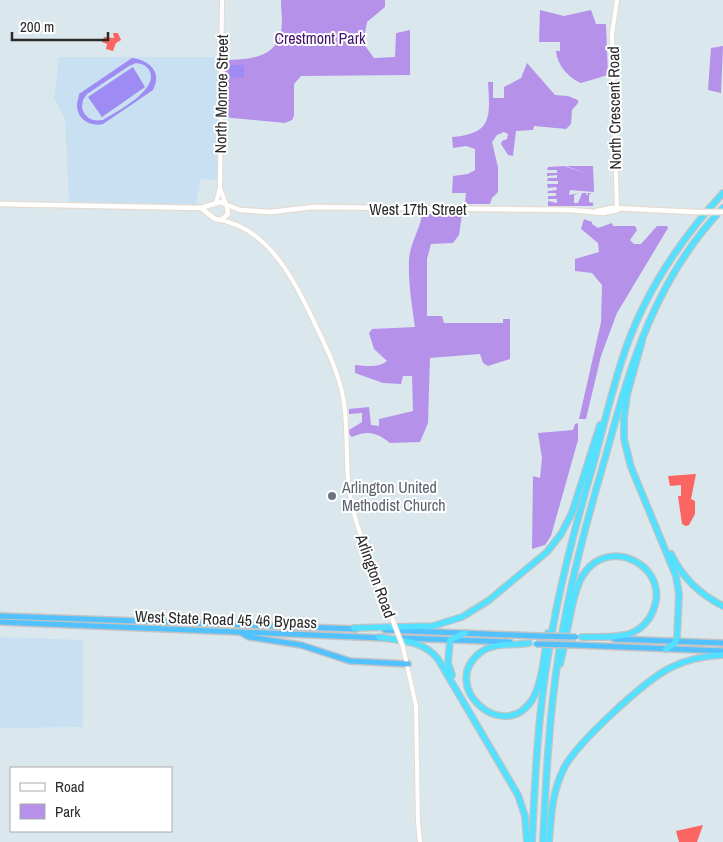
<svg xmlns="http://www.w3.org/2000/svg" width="723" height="842" font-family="'Archivo Narrow',sans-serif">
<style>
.education{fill:#c8e0f1}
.green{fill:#b691ea}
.pitch{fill:#9e8bf3;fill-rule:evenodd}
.water{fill:#fb6562}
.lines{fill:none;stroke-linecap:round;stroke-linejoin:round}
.tertiary-casing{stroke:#e5dbd0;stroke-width:6}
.secondary-casing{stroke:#e5dbd0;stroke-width:7}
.trunk-casing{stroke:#c3c3c3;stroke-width:8}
.motorway-casing{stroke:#c3c3c3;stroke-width:8}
.tertiary{stroke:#fff;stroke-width:4}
.secondary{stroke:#fff;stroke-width:4.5}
.trunk{stroke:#51c2ff;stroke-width:5}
.motorway{stroke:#54e0ff;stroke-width:5.5}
.tertiary-bridge-casing{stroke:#e5dbd0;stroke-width:6;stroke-linecap:butt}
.secondary-bridge-casing{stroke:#e5dbd0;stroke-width:7;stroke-linecap:butt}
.trunk-bridge-casing{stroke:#c3c3c3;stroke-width:8;stroke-linecap:butt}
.tertiary-bridge{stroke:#fff;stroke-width:4}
.secondary-bridge{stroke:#fff;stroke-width:4.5}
.trunk-bridge{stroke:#51c2ff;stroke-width:5}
.worship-dot{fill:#6b7280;stroke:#fff;stroke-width:2}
.labels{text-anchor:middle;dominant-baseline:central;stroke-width:4;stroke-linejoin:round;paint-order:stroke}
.park-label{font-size:16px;fill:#45126f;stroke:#fff}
.street-label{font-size:16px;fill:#2a2a2a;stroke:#fff}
.worship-label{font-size:16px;fill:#5b616d;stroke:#fff;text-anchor:start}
</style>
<rect width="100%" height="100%" fill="#dae8ee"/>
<g class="education">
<polygon points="59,57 221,57 217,180 201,179 196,205 69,202 65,118 54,99"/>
<polygon points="0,637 83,640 83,727 0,728"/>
</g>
<g class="green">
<path d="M281 0H385V7L367 22 363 43 374 58 395 57 396 33 410 30V75L301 76 294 84V116L292 120 285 123 222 117 226 60C247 60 276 58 281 32 283 22 281 10 281 0Z"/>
<path d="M540 10 564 16 591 10 596 24H606L608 75 581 83C569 78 557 65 556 51H560V42H539Z"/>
<polygon points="723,46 721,93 708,90 711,48"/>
<path d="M527 63 555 95 568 96 578 100V103L572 110 571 124 566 129 534 126 533 130 516 131 513 156 508 155 501 144 502 141 507 139 508 134 504 132 497 135 492 142 498 167V192L492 198 490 204H465L466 193H452L453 176 468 174 475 170V149L466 146 453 148 452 137C493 134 490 116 488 82H493V98H504V87L521 78Z"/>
<polygon points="564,166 588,174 566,166 593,166 594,192 570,190 569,195 579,193 574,195 574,203 578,203 582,193 586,193 587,196 588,193 591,193 589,195 589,202 593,203 594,196 593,206 548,206 548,201 557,203 557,199 548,199 548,196 556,196 556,193 547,193 548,191 557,190 556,187 548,188 547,184 558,184 558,181 547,181 548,178 557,178 557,175 547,176 547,173 557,173 557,170 547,170 548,167"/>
<path d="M422 214H462L459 235 453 243 431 244 427 259V316H442L444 323H503V319H510V359L488 366 483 363 480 354 430 358 428 423 420 442 390 443C377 432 367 430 352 437L349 434V430L362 422V413L349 414V409L369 407 371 425 379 426V419L413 411 412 376H403L401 384 383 383 355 373V365C366 366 379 368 387 361L374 349 369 333 372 329 415 327C412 306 408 282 409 260 410 243 420 230 422 214Z"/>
<polygon points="584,219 592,222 592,224 598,228 612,223 613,226 635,226 637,230 630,240 634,244 641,244 657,226 667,226 668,228 617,313 601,356 586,419 579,419 601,322 602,285 592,273 575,271 575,259 599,252 598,243 581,229"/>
<polygon points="578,423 578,440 551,536 545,545 532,549 533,476 540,478 542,458 538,433 573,430 575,424"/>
</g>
<g class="pitch">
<path d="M132 58C148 60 163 71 153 90L103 124C90 127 77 119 77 105 77 101 79 97 79 94ZM136 63C142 64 146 65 149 70 161 89 116 112 103 120 93 122 84 118 82 107L83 100 87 94 129 66Z"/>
<polygon points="229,65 244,65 244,77 229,78"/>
<polygon points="133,67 145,87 102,117 88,97"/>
</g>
<g class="water">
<polygon points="113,33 118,33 121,40 116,43 113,51 106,49 107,44 102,42 104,37 114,38"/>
<polygon points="696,474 691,499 695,501 695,514 689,525 686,526 682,524 678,496 681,496 681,485 670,486 668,476"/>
<polygon points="703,825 697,842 679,842 676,831"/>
</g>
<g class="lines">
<defs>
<g id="tertiary">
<polyline points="617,0 612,34 617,210"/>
<polyline points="220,188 226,205"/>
<polyline points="216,203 220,188 222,0"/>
<path d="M221 220C271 230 296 284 316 326 327 349 338 371 343 397 350 434 343 473 353 510 363 548 379 584 393 621"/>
<polyline points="403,647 416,706 418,822 420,842"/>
</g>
<g id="secondary">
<polyline points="0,204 201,208 220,202 240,210 271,212 313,207 571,210 603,213 617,210"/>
<polyline points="201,208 215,219 221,220 228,214 227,206"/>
<polyline points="597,211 612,208 695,212"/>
</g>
<g id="trunk">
<polyline points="0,616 356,629"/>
<polyline points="0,622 383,638"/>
<polyline points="385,630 537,636"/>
<polyline points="242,633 249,637 301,645 350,661 408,664"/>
<polyline points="401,638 510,642"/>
<polyline points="614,639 723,643"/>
<polyline points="575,645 723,651"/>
</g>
<g id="motorway">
<polyline points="642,341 627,395 624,418 624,439 631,467 676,576 679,594 677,638 675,643 666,649"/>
<path d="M671 554C682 577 701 595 723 606"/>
<polyline points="354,628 433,626 462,617 488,601 547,552 561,534 572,513 600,425"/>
<path d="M379 637C401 641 423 640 438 659L518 795 525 816 527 842"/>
<path d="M529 643C514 646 495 642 481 652 437 685 503 745 532 700 543 682 544 653 548 633"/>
<path d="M560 664C567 640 571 594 583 575 609 534 672 567 653 611 649 621 641 629 632 633 617 638 598 637 582 637"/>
<polyline points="452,675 448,663 450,640 465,633"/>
<path d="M532 842C535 778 538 713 549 650 559 586 576 524 594 462 603 428 611 394 622 360 642 296 678 242 723 193"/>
<path d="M543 842C546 779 549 716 559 653 569 586 587 520 606 455 631 363 655 279 723 208"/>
<path d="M549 842C551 816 552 792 564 768 577 743 646 679 672 667 688 659 705 656 723 655"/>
</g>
</defs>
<use href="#tertiary" class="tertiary-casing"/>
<use href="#secondary" class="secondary-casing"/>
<use href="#trunk" class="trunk-casing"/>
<use href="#motorway" class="motorway-casing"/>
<use href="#tertiary" class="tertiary"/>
<use href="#secondary" class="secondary"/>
<use href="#trunk" class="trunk"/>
<use href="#motorway" class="motorway"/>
<defs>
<polyline id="tertiary-bridge" points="393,621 403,647"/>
<polyline id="secondary-bridge" points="695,212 723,212"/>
<g id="trunk-bridge">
<polyline points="537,636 576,637"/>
<polyline points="536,644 575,645"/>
</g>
</defs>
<use href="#tertiary-bridge" class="tertiary-bridge-casing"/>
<use href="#secondary-bridge" class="secondary-bridge-casing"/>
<use href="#trunk-bridge" class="trunk-bridge-casing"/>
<use href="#tertiary-bridge" class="tertiary-bridge"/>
<use href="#secondary-bridge" class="secondary-bridge"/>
<use href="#trunk-bridge" class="trunk-bridge"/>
</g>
<circle class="worship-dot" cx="332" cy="496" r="5"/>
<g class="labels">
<g class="park-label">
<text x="320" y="38">Crestmont Park</text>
</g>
<g class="street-label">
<text transform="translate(221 94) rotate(-89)">North Monroe Street</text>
<text transform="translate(614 108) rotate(-91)">North Crescent Road</text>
<text x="418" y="209">West 17th Street</text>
<text transform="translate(376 576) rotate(70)">Arlington Road</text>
<text transform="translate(226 619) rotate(2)">West State Road 45 46 Bypass</text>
</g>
<g class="worship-label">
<text x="342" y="487">Arlington United<tspan x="342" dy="18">Methodist Church</tspan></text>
</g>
</g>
<rect x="10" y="767" width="162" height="65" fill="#ffffff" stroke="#aaaaaa"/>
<rect x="20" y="783" width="25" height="8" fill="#ffffff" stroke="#aaaaaa"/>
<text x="55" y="792" font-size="15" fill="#2a2a2a">Road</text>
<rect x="20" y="804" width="25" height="15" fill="#b691ea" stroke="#aaaaaa"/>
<text x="55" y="817" font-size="15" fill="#2a2a2a">Park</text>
<path d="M12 32v8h96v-8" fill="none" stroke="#2a2a2a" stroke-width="2.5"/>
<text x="20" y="32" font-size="15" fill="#2a2a2a" stroke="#ffffff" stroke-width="4" paint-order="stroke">200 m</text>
</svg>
